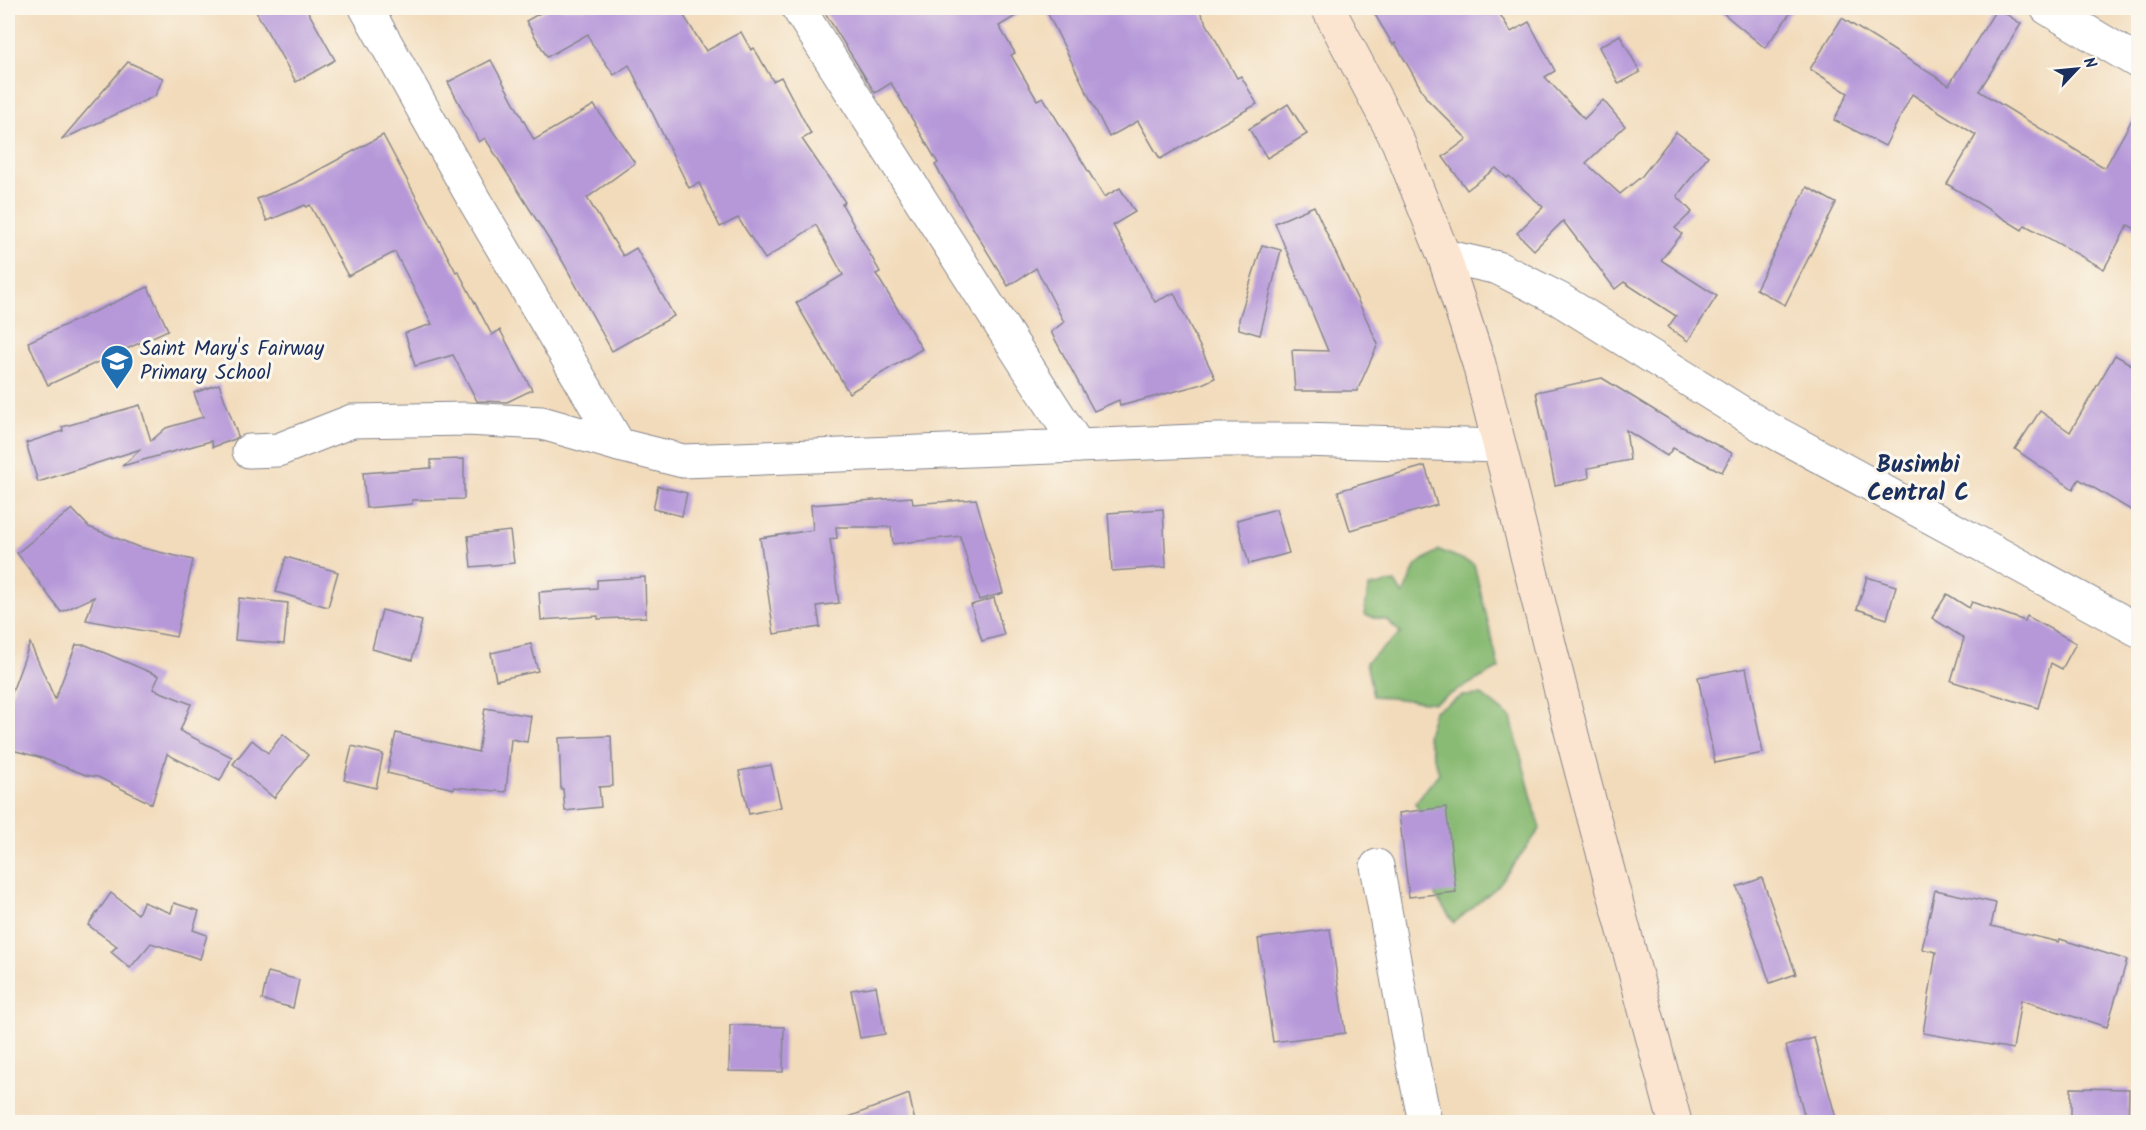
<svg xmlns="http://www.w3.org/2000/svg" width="2146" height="1130" font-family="Kalam,sans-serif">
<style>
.forest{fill:#8abb74;stroke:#527569;stroke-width:1.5}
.building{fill:#b698d9}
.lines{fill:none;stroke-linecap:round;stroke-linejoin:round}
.street-casing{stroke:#86858c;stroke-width:35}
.secondary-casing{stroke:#86858c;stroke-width:35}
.street{stroke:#fff;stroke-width:33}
.secondary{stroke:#fce5d0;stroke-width:33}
.labels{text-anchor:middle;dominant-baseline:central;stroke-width:6;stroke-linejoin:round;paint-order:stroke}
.poi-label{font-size:21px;fill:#1b2f5e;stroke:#fbf7ec;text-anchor:start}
.quarter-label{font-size:24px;font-weight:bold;fill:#1b2f5e;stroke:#fbf7ec}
</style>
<rect width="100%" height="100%" fill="#fbf7ec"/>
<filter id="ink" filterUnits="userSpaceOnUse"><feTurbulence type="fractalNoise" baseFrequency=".0167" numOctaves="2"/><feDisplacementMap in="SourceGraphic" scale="12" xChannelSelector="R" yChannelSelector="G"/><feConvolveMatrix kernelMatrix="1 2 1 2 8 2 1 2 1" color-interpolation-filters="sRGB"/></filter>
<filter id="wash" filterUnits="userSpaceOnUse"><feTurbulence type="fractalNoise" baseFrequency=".008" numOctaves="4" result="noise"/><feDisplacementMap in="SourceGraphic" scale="24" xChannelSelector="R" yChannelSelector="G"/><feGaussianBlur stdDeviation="1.35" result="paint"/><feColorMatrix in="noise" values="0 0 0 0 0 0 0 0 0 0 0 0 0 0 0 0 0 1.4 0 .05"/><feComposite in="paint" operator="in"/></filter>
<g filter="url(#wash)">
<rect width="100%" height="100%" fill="#f2dbbb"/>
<g class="forest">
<polygon points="1439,550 1474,564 1499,668 1434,703 1373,696 1366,662 1401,633 1386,620 1364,615 1369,587 1395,582 1403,595 1416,565"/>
<polygon points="1482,695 1511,718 1540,829 1497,887 1454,923 1435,896 1449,866 1415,803 1439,773 1427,735 1434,711 1462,696"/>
</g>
<g id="blocks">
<g class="building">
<polygon points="254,8 306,8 335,60 296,82"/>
<polygon points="549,8 679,8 706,51 741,32 751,50 754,48 773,81 781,77 811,134 802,139 845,202 842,204 880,272 876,274 922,349 849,393 796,303 843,275 816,225 765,259 738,218 720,227 699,183 689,188 629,65 614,75 592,44 588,34 547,57 526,21"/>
<polygon points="822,8 1029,8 999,26 1015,53 1011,55 1037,100 1043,97 1104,197 1120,188 1135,212 1113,225 1155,302 1174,293 1215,378 1202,384 1120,406 1119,400 1094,411 1051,332 1064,322 1036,268 1008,286 935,165 938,163 891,83 875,93"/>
<polygon points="1045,8 1198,8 1237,78 1241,76 1257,104 1160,159 1138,121 1109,137"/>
<polygon points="1371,8 1496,8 1511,32 1529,22 1555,71 1545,77 1584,119 1603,100 1625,126 1586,163 1620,194 1642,176 1676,132 1708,156 1677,196 1692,212 1675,228 1682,234 1661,260 1717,296 1688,341 1668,327 1676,316 1624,282 1615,289 1563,221 1534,250 1517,233 1543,207 1509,176 1507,178 1496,168 1467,190 1443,157 1467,139 1427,99 1395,43 1393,45"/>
<polygon points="1717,8 1794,8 1765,48"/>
<polygon points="1997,8 2021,24 1979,91 2105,168 2139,107 2139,231 2128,225 2104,269 2025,225 2022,230 1947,184 1976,135 1912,94 1885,146 1834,120 1848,93 1810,69 1842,18 1949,85"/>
<polygon points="1620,35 1640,72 1619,84 1599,47"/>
<polygon points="491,60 534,140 594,105 635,163 587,198 623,256 636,248 674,316 612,351 563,262 485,138 479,142 448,82"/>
<polygon points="128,62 163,78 155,96 61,140"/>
<polygon points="1288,104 1307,134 1267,158 1249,129"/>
<polygon points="383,135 456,272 458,271 492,335 500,330 532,390 507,402 477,401 453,355 415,366 405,333 432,324 395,252 348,276 310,205 306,207 305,205 267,221 257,199 295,183"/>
<polygon points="1807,187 1836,203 1785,305 1756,289"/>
<polygon points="1314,206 1378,344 1357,391 1295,391 1292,350 1328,351 1275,223"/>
<polygon points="1262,245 1281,250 1260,335 1239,329 1239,319"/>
<polygon points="148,287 168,330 48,385 28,342"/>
<polygon points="2115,355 2139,369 2139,515 2079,479 2073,489 2015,449 2040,411 2070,432"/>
<polygon points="1602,378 1675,423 1732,453 1722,472 1673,448 1667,456 1626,430 1630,460 1588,468 1589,478 1555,485 1536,392"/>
<polygon points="219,384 238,436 235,439 213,447 211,441 122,466 141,449 38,482 26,443 63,431 62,427 140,405 151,441 166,428 203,417 194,393"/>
<polygon points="464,459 464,499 412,500 412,504 366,508 363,473 431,468 431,460"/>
<polygon points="1425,466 1437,505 1350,530 1338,491"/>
<polygon points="658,486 687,493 682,516 653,509"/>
<polygon points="912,497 913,504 976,499 1003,593 979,600 960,536 893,544 891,527 836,527 837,538 830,539 839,603 817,606 820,627 774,634 760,538 813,530 811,505"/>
<polygon points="72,509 89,527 138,547 193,560 176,637 86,620 94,597 61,612 17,553"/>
<polygon points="1163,509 1166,567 1112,571 1108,513"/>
<polygon points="1276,509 1289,553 1249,564 1237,520"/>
<polygon points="510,531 514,563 471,567 468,536"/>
<polygon points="286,557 338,572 328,607 276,592"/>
<polygon points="645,577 646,617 598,619 598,616 541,620 539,592 597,588 597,580"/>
<polygon points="1867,577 1896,586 1887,619 1857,609"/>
<polygon points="1947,594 1969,608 1972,602 2025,621 2027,616 2076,643 2062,669 2051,663 2038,708 1951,681 1964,638 1932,618"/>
<polygon points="239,598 288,603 284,644 235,640"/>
<polygon points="994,598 1004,635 982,641 971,605"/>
<polygon points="382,610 422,621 412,660 372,649"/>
<polygon points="30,643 55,699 76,645 86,645 159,676 153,689 191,704 180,731 232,757 220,781 167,754 152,804 98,777 86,775 39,757 8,749 8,703"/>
<polygon points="531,644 538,671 496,680 491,653"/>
<polygon points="1746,668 1763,753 1715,763 1698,677"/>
<polygon points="485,708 531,716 527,742 511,739 506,792 454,787 454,789 387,773 396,733 478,752"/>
<polygon points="283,734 308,755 274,798 233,764 252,740 268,753"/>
<polygon points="611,736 613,786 599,787 601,807 565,811 563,789 561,789 559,738"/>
<polygon points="352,746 383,754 376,788 344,780"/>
<polygon points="771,765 781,807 749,814 739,771"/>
<polygon points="1446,807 1456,892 1409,897 1399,813"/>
<polygon points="1762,878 1796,974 1770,983 1737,887"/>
<polygon points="1935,890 1996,903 1991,926 2059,942 2060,939 2127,960 2107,1027 2021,1000 2013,1049 1923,1033 1936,952 1922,949"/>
<polygon points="111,893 138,914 143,902 171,913 174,903 199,911 193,930 207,935 200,959 151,943 130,968 111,952 117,946 88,925"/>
<polygon points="1330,929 1345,1033 1273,1042 1258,939"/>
<polygon points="268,972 299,980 293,1008 262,1000"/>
<polygon points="876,986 885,1034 860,1038 851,990"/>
<polygon points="730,1025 784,1027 783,1072 729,1071"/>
<polygon points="1814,1038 1837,1122 1806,1122 1786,1046"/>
<polygon points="2071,1088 2129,1089 2128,1122 2071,1122"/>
<polygon points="909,1094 915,1122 841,1122 841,1120"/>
</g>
</g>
</g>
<g filter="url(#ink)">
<use href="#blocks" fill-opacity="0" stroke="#86858c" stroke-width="1.5"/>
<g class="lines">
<defs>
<g id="street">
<polyline points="366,8 473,198 619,445 683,461 1078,446"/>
<polyline points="798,8 1078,446 1219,440 1302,440 1499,446"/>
<polyline points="2047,8 2138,62"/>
<polyline points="1444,256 1498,268 1559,299 1758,423 2138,630"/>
<polyline points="249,451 278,450 352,421 467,419 542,423 619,445"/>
<polyline points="1377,866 1412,1059 1425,1122"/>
</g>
<polyline id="secondary" points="1328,8 1398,142 1444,256 1479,364 1575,747 1675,1122"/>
</defs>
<use href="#street" class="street-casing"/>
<use href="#secondary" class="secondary-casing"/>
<use href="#street" class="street"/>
<use href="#secondary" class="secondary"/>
</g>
</g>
<defs>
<symbol id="school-pin" viewBox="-11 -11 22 30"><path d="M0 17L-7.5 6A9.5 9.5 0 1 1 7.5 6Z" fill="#1f6fb2" stroke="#fbf7ec"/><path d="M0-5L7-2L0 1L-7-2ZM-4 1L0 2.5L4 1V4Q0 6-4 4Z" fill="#fff"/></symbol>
</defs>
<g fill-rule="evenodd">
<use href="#school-pin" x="98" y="342" width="38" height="52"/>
</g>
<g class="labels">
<g class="poi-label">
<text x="140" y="349">Saint Mary's Fairway<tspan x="140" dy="24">Primary School</tspan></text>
</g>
<g class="quarter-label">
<text x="1918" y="465">Busimbi<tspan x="1918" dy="28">Central C</tspan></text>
</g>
</g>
<rect width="2146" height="1130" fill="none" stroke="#fbf7ec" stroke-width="30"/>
<g transform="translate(2077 69) rotate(64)" stroke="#fbf7ec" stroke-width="4.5" paint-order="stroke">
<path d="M0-4.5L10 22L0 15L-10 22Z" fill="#1b2f5e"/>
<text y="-9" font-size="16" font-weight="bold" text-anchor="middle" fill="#1b2f5e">N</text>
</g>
</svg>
